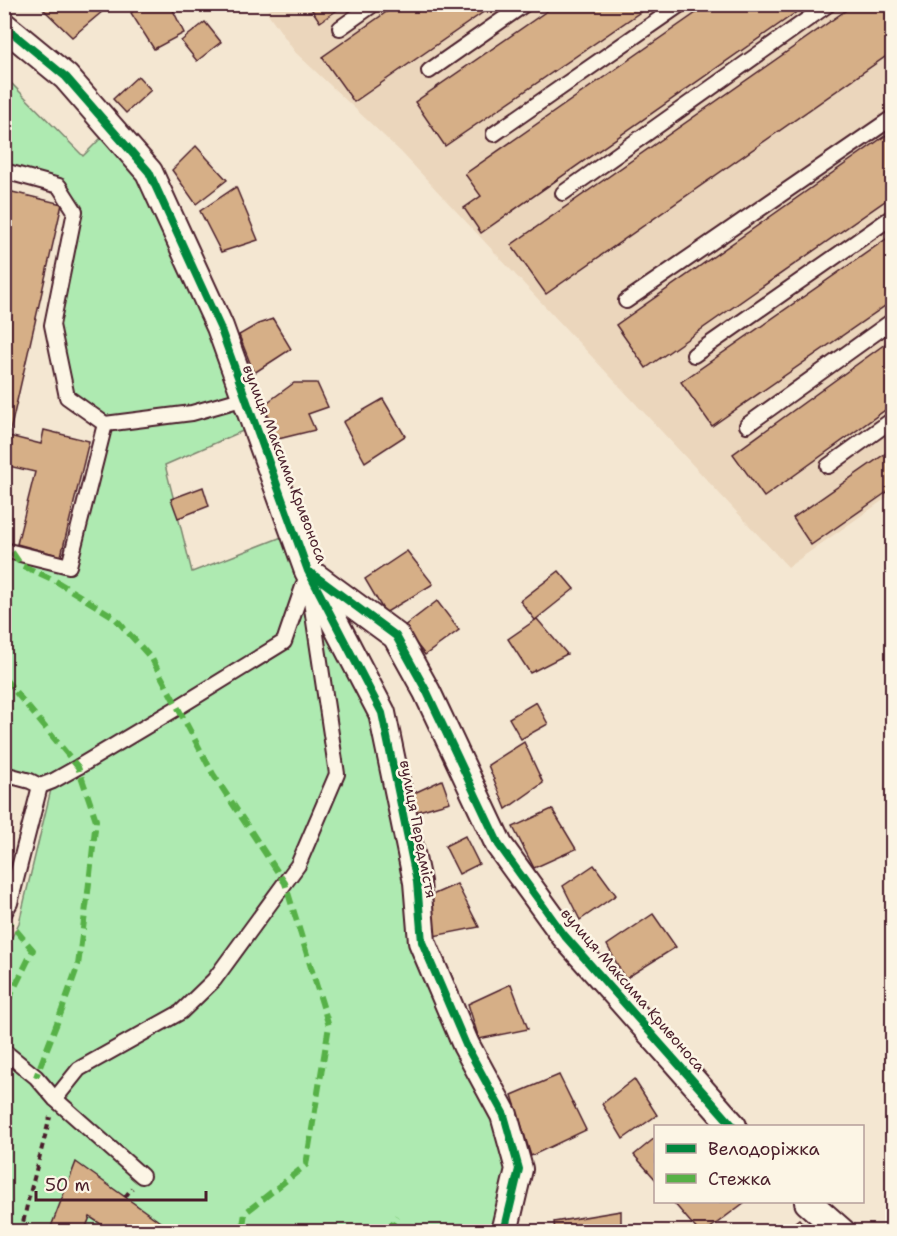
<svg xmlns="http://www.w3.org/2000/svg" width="897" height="1236" font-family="'Shantell Sans',sans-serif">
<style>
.built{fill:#ebd6bc}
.green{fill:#aeeab1;stroke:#7c846e;stroke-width:1.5}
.building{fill:#d6af87;stroke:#4a1f2b;stroke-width:1.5}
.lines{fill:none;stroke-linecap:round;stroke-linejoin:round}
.service-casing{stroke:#4a1f2b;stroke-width:18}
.minor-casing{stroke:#4a1f2b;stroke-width:30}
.path{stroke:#4a1f2b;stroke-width:4;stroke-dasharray:6 4.5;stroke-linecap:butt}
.service{stroke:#fcf5e5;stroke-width:14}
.minor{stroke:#fcf5e5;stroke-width:26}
.quiet{stroke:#57b146;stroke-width:6;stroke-dasharray:12 6;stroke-linecap:butt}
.cycleway-casing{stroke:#fcf5e5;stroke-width:11}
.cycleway{stroke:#00873e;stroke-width:8}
.labels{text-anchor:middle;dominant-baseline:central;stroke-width:5;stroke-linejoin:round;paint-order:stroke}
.street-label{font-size:15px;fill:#4a1f2b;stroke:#fcf5e5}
</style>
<rect width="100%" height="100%" fill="#f4e7d2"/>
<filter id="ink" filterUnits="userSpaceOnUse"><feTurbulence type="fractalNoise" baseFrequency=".0167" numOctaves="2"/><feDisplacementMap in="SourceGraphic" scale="12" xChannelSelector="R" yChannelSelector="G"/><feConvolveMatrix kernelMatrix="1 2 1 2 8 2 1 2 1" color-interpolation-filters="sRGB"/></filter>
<g filter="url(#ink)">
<polygon class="built" points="277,4 892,5 892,494 788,567 401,152 295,52 267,12"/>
<polygon class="green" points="5,81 10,82 83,156 102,137 141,177 211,328 235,395 195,412 239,407 245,430 165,465 192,572 287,535 382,713 422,942 519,1169 507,1231 5,1231 4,935 12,937 19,923 53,781 5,768 5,550 69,566 105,424 67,397 52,325 75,211 59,186 5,171"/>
<g class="building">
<polygon points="47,4 107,4 109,6 72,37 42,8"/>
<polygon points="141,4 170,4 184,33 154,49 131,13"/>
<polygon points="308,4 346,4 320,22"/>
<polygon points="398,4 495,4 354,102 322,57"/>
<polygon points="557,4 652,4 445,146 415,102"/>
<polygon points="709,4 808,4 481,233 464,208 481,196 465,174"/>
<polygon points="855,4 892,4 892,52 546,294 511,245"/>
<polygon points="205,22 221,42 197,61 181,41"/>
<polygon points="138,76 151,90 126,113 113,99"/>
<polygon points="892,131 892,196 646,368 616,325"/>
<polygon points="196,146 227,180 196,204 172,170"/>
<polygon points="236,187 258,240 221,252 200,211"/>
<polygon points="4,190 62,204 9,436 41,444 44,430 89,441 61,556 17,544 35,472 4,465"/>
<polygon points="892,235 892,301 712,426 681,382"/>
<polygon points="273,319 291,349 254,373 239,335 258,324"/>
<polygon points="892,339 892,405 764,497 733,454"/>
<polygon points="294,383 317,383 328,407 308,414 315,430 274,440 265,404"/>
<polygon points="383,399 405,436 365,462 343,422"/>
<polygon points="892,449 892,485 888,488 890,490 811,545 793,518"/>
<polygon points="203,487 209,506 178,518 171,499"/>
<polygon points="407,551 433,584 385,613 365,579"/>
<polygon points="559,571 574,589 535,620 520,601"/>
<polygon points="437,601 459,630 425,655 403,627"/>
<polygon points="537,619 567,654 530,673 508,639"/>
<polygon points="536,702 548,724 521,739 509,718"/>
<polygon points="524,742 543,783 506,809 488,765"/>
<polygon points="442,780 450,802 415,812 410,795"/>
<polygon points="552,809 576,849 534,868 513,827"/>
<polygon points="465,836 479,864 459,874 445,846"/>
<polygon points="594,865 616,895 580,920 563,886"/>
<polygon points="457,884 479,927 434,936 423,899"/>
<polygon points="653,914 676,947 625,979 607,945"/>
<polygon points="511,984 528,1029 479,1039 468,1004"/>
<polygon points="559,1075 586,1130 531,1156 512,1095"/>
<polygon points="634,1079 657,1115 623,1139 602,1104"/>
<polygon points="656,1137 656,1180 634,1155"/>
<polygon points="76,1162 174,1232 113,1232 90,1217 84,1232 49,1232"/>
<polygon points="673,1202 745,1202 705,1232 699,1232"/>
<polygon points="621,1211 621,1232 555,1232 554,1222"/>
<polygon points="799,1219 810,1232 782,1232"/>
</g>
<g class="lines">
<defs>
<g id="service">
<polyline points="340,28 374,4"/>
<polyline points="429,71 525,4"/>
<polyline points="494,134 681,4"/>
<polyline points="4,171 59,186 75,211 52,325 67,397 105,424 192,413 245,398"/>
<polyline points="563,193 829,4"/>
<polyline points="626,301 892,118"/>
<polyline points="694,355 892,217"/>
<polyline points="747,425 892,321"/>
<polyline points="828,466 892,420"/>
<polyline points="4,550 69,566 105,424"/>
<polyline points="4,774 30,781 40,786 10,903 4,913"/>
<polyline points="40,786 53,781 78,767 177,708 284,642 306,578"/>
<polyline points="4,1051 36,1077 55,1099 142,1176"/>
<polyline points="55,1099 79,1069 181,1012 214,980 298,865 337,774 309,588"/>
</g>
<g id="minor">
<polyline points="4,26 66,77 149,172 220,327 308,571 382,713 417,882 422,942 466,1045 504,1115 519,1169 504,1232"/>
<polyline points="313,575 396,636 427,692 499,845 564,935 733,1126"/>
<polyline points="808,1202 842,1232"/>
</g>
</defs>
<use href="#service" class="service-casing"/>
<use href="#minor" class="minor-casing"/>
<g class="path">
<polyline points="125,1197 132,1188"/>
<polyline points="103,1225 103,1232"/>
<polyline points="21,1232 28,1201 50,1117"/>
</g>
<use href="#service" class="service"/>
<use href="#minor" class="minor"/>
<g class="quiet">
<polyline points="12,552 21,565 54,580 114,617 152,659 213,774 285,883 329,1026 306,1165 245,1213 242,1232"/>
<polyline points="4,678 78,767 96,820 88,892 78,965 62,1010 36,1077"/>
<polyline points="4,916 33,950 4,1009"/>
<polyline points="388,1232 397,1216"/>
</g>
<defs>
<g id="cycleway">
<polyline points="4,26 66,77 149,172 220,327 308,571 382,713 417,882 422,942 466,1045 504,1115 519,1169 504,1232"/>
<polyline points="311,573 396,636 427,692 499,845 564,935 733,1126"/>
</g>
</defs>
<use href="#cycleway" class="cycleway-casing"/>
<use href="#cycleway" class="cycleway"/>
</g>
</g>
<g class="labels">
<g class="street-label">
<text transform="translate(285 464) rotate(69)">вулиця Максима Кривоноса</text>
<text transform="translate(418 829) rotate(79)">вулиця Передмістя</text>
<text transform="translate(633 990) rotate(49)">вулиця Максима Кривоноса</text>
</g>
</g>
<rect width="897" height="1236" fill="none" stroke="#fcf5e5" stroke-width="24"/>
<rect x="12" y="12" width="873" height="1212" fill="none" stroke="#4a1f2b" stroke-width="2" filter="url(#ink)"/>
<rect x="654" y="1125" width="210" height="78" fill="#fcf5e5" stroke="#b59f9b" stroke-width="1.5"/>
<rect x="666" y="1144" width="30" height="9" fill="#00873e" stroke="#b59f9b" stroke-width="1.5"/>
<text x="708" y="1155" font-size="18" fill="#4a1f2b">Велодоріжка</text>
<rect x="666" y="1174" width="30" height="9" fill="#57b146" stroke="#b59f9b" stroke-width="1.5"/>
<text x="708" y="1185" font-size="18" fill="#4a1f2b">Стежка</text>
<path d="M36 1191v9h170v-9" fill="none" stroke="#4a1f2b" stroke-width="3"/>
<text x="45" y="1191" font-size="18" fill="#4a1f2b" stroke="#fcf5e5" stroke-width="4.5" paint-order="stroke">50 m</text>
</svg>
